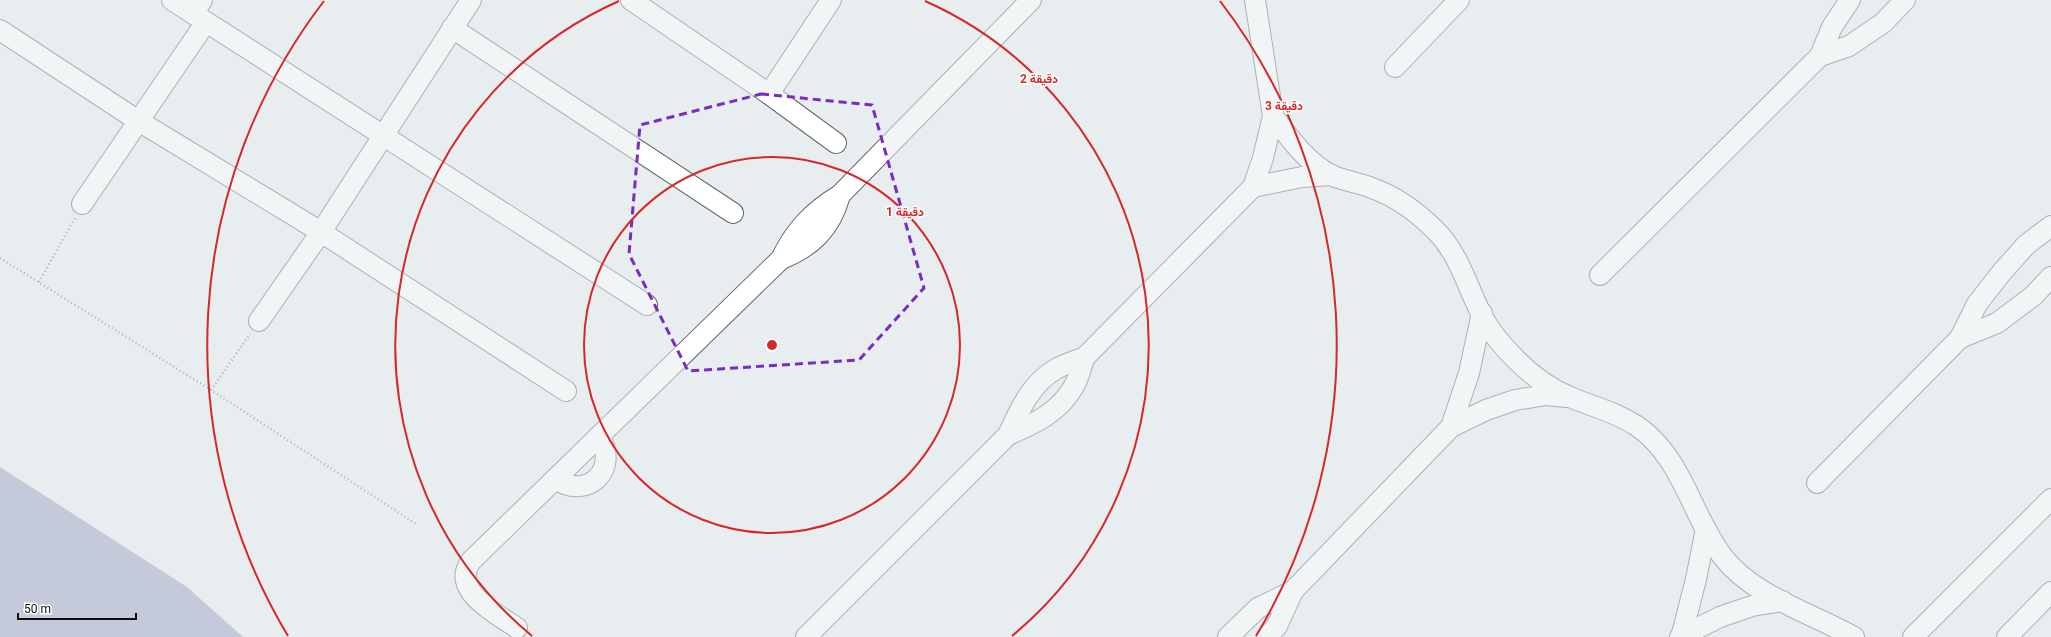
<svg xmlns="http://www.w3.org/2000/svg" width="2051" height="637" font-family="Roboto,Vazirmatn,sans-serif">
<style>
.water{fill:#9b9fc2}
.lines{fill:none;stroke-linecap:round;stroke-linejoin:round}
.minor-casing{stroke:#65696b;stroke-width:22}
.path{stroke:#717475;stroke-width:2.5;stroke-dasharray:1 3;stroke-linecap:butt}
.minor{stroke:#fff;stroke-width:20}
.marked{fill:none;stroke:#7b2cbf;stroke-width:3;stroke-dasharray:8 5;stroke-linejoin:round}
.ring{fill:none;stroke:#d62828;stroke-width:2}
.centre{fill:#d62828;stroke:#fff;stroke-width:2}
.ring-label{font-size:12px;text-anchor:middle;font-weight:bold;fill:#d62828;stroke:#fff;stroke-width:3;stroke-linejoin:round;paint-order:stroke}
</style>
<rect width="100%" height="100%" fill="#e8edef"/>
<polygon class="water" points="0,467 187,587 243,637 0,637"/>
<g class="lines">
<defs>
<g id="minor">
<polyline points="172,0 647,305"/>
<polyline points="631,0 769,94 836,143"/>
<polyline points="193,14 202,0"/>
<polyline points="452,28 733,213"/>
<polyline points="0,30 137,120 321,232 566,391"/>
<polyline points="1820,56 1849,46 1883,23 1905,0"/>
<polyline points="1395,67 1459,0"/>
<polyline points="769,94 831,0"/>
<path d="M1273 116C1289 138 1308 164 1333 176 1345 181 1359 183 1372 188 1397 197 1417 212 1435 230 1465 259 1470 304 1495 336 1515 361 1540 385 1570 397 1593 407 1616 412 1637 426 1683 458 1691 515 1723 557 1753 596 1813 614 1854 637"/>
<polyline points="1253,187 1302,177 1332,175"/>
<polyline points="82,204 206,22"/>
<path d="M781 259C812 247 831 228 840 195"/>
<polyline points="1600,275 1820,56 1832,27 1850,0"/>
<polyline points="259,321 321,232 471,0"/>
<polyline points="1960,338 1997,323 2033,296 2051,277"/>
<polyline points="1451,427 1469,373 1482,313"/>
<path d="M1008 435C1019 411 1031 383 1056 369 1065 364 1075 361 1085 357L1253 187 1263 158 1273 116 1255 0"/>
<path d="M555 479C588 501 620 469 599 436"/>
<polyline points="1817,483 1960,338 1977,304 2002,272 2026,245 2051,226"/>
<path d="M517 628C496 613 450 591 471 561L781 259C795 230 813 211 840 195L1031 0"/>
<polyline points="1682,634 1696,579 1706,529"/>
<path d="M806 637 1008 435C1034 424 1060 412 1074 386 1079 378 1081 366 1085 357"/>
<polyline points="1228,637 1258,608 1293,591"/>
<polyline points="1267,637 1277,626 1293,591 1451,427 1486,410 1515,400 1546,395 1566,397"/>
<polyline points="1680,637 1720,617 1752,606 1782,601"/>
<polyline points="1913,637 2051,499"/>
<polyline points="2007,637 2051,592"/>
</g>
</defs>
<use href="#minor" class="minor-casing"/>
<g class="path">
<polyline points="0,258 211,390 416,524"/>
<polyline points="39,282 75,218"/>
<polyline points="211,390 250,334"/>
</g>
<use href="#minor" class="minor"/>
</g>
<path d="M0 0H2051V637H0ZM761 94 872 105 924 288 859 360 688 371 629 254 640 125Z" fill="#e8edef" fill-opacity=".55" fill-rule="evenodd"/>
<path class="marked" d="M761 94 872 105 924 288 859 360 688 371 629 254 640 125Z"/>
<g class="ring">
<circle cx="772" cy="345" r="188"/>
<path d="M532 636A377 377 0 0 1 619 1M925 1A377 377 0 0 1 1012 636"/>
<path d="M288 636A565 565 0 0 1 324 1M1220 1A565 565 0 0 1 1256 636"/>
</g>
<circle cx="772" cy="345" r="6" class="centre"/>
<g class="ring-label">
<text x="1039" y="83">2 دقيقة</text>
<text x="1284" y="110">3 دقيقة</text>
<text x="905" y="216">1 دقيقة</text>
</g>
<path d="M18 613v6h118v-6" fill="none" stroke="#0c0d0e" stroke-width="2"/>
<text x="24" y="613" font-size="12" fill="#0c0d0e" stroke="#ffffff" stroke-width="3" paint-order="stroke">50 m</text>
</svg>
